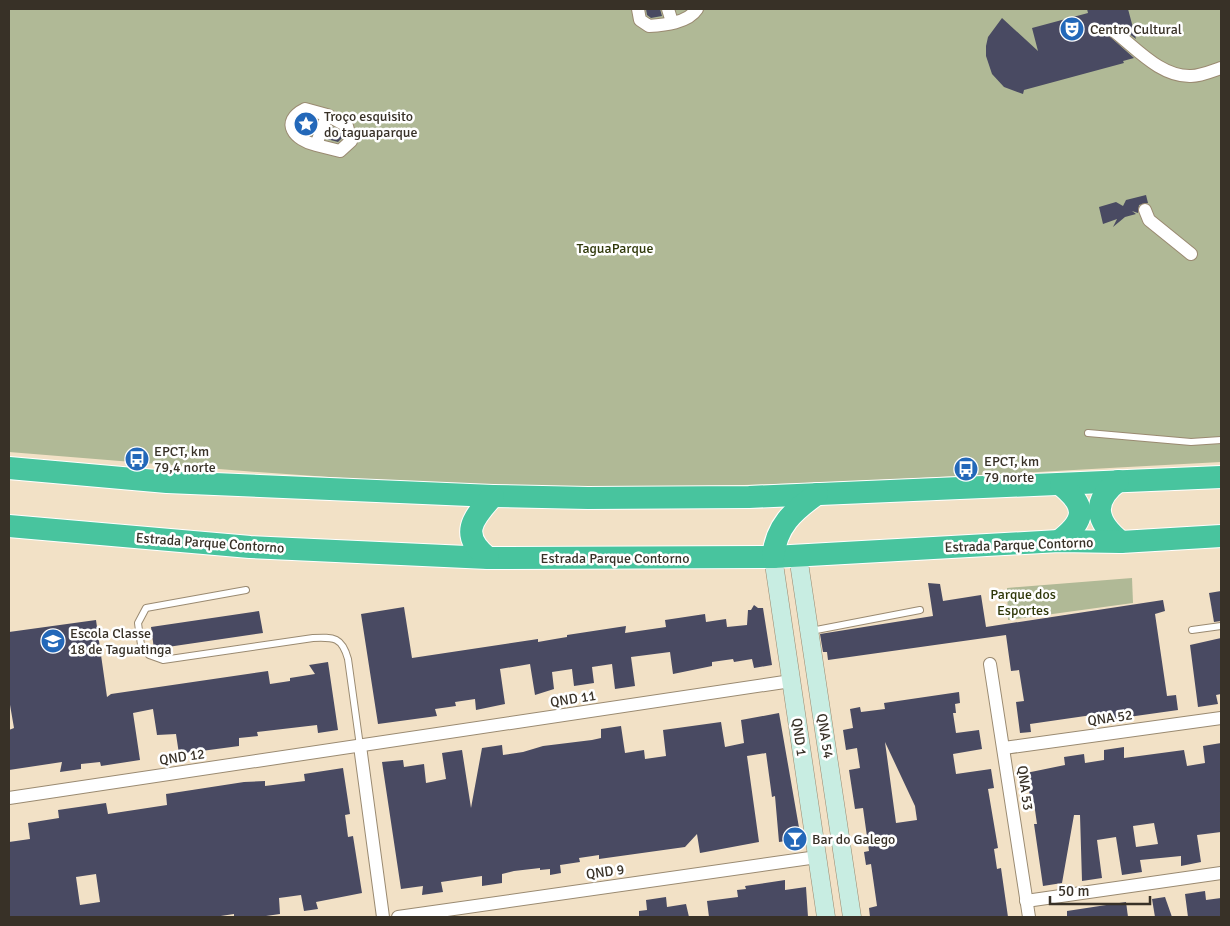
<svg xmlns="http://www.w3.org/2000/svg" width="1230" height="926" font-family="Signika,sans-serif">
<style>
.green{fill:#b0b996}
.building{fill:#494a62;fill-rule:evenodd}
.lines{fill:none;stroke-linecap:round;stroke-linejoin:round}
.lane-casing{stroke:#9a8a71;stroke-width:8}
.street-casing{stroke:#9a8a71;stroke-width:14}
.secondary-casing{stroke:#9a8a71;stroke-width:19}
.highway-casing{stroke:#fff;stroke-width:24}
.lane{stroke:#fff;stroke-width:6}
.street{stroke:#fff;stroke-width:12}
.secondary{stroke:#c8ede2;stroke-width:18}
.highway{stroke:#48c49e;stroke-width:22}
.labels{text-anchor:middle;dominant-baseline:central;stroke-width:5;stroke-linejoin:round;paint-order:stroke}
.poi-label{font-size:14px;fill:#383127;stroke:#fff;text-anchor:start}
.park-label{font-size:14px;fill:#2f3809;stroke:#fff}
.street-label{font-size:14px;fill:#383127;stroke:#fff}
</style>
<rect width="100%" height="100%" fill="#f2e1c6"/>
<g class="green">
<path d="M9 9H1221V462C1008 473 795 488 581 487 390 486 199 467 9 452Z"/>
<polygon points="1132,578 1133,603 1008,620 1007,588"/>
</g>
<g class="building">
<polygon points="646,9 660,9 662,16 651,18 647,15"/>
<polygon points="1087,9 1128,9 1136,39 1116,24 1108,27 1107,34 1134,58 1123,61 1124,63 1024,90 1023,94 1004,87 992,74 986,56 986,46 988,37 1002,18 1038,51 1032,28 1088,13"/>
<polygon points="306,118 316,121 310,134 300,125"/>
<polygon points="332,127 340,131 342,138 338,142 327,139"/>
<polygon points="1146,195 1148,203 1139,205 1138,213 1132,211 1136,214 1125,217 1113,227 1117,219 1103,224 1099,207 1116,202 1123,206 1126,200"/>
<polygon points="928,583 940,584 943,601 981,595 986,627 1163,600 1165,611 1155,614 1167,696 1176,695 1178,710 1100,721 1099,714 1030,724 1031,732 1020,733 1016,702 1024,701 1019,670 1011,671 1006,635 828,660 827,652 823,652 820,634 933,616"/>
<polygon points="1221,591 1221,621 1214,622 1209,593"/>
<polygon points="754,605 758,608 763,608 772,665 754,668 752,659 734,662 733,659 712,662 712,666 673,674 670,652 631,657 635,686 615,689 612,664 592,667 594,683 574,686 572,669 552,672 554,689 535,695 530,664 500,669 505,704 476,710 475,699 455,702 456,706 435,709 437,716 378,724 361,614 404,607 412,658 538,639 538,642 555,639 567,637 567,635 626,626 625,633 666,627 665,620 705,614 706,622 726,619 727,627 747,625 748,610 751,610"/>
<polygon points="259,611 263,633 154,649 151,627"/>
<polygon points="96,620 107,697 111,694 268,671 270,684 290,681 290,678 315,674 309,665 328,662 338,730 318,733 317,725 257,732 258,736 239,738 239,746 179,754 176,734 157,735 153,709 133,713 140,760 101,766 100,762 81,764 81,769 60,772 62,762 9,770 9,730 14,728 9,699 9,632"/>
<polygon points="1221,638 1221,694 1216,695 1218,704 1198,707 1190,645"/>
<path d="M959 692 960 703 955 704 956 713H953L956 733 979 730 982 749 953 754 956 774 991 769 994 788 988 789 998 848 994 849 997 869 1001 868 1008 917H870L869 908 877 906 871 864 866 865 864 852 869 851 863 808 855 809 849 770 860 768 857 748 846 750 843 730 853 728 850 709 860 707 861 712 885 709 884 703ZM885 742 915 806 917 820 896 823Z"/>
<polygon points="779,713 801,839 779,842 775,796 772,797 766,753 747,756 759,842 700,853 697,834 685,847 599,859 599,855 579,858 580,862 560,865 561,873 550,875 550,869 540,870 540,868 514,871 502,874 502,883 482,886 482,876 441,882 443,892 422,895 423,886 401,889 382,762 403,760 404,767 424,764 426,783 446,779 442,753 462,750 471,808 482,748 502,745 503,755 523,752 543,746 592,740 601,738 601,729 621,726 625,753 644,750 645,759 666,756 663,730 721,722 725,747 744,743 741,720"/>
<path d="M1221 743V832L1197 835 1201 862 1181 866V856L1140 860 1142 872 1122 875 1116 837 1097 840 1102 878 1082 881 1080 815H1074L1062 883 1043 886 1034 824H1037L1034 803H1031L1026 773 1065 765 1064 757 1084 754 1085 763 1104 760V750L1124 747V758L1184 750 1187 766 1205 763 1203 746ZM1154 823 1158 844 1136 847 1133 826Z"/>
<path d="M343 768 350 814 345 815 348 837 353 836 362 893 316 902 318 909 304 911 301 895 279 898 280 914 259 917H234V914L214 917H9V842L30 839 28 823 59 818 58 810 106 803 108 814 167 805 166 794 244 782 265 781V786L305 781 304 774ZM96 874 100 902 80 905 76 877Z"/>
<polygon points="785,880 785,890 806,887 808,917 709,917 707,901 738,897 737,890 746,889 745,886"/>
<polygon points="1205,891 1206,900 1221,898 1221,917 1188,917 1185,894"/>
<polygon points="666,897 667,907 686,904 689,917 639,917 639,911 647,910 646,900"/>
<polygon points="1165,897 1172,917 1155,917 1152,899"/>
<polygon points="1126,902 1128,917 1067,917 1067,911"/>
</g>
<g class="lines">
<defs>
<g id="lane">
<polyline points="1088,433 1191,442 1221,440"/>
<path d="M246 590 146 608 138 623 141 645 149 655 163 660 313 638C334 637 342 637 348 659L360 746"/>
<polyline points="1192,630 1221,626"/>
<polyline points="811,631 920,610"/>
</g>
<g id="street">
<path d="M638 9 640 20 649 26C664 25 688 23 697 9"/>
<polyline points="668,9 672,22"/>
<path d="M1115 32C1137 49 1161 77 1191 76 1201 76 1212 71 1221 68"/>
<path d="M316 145C295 140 279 122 305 109L327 115 347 126 351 141 340 151 316 145 327 115"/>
<polyline points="1145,210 1149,220 1191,254"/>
<polyline points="990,664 1029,917"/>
<polyline points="360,746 383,917"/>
<polyline points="1004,748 1221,718"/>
<polyline points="9,798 791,681"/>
<polyline points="1026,901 1221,873"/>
<polyline points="398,917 817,857"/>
</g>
<g id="secondary">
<polyline points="798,556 852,917"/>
<polyline points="773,557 826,917"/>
</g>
<g id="highway">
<polyline points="9,468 167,482 493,496 588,498 749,497 1221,477"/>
<path d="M1118 481C1091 502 1096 522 1121 542"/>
<polyline points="9,526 250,547 488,558 773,557 1059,541 1121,542 1221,536"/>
<path d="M1059 541C1085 521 1088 507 1061 485"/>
<path d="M773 557C776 526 793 511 817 494"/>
<path d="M488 558C459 535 472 519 493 496"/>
</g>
</defs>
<use href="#lane" class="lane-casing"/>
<use href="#street" class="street-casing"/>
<use href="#secondary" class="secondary-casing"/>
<use href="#highway" class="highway-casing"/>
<use href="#lane" class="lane"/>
<use href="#street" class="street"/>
<use href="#secondary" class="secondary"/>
<use href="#highway" class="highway"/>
</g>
<defs>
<symbol id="theatre-disc" viewBox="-11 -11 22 22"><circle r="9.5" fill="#2368b9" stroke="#fff"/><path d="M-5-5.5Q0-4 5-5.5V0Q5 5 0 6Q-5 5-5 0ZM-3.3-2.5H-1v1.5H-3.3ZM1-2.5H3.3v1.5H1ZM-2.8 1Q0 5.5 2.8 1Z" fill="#fff"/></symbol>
<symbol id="sight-disc" viewBox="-11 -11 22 22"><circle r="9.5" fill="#2368b9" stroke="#fff"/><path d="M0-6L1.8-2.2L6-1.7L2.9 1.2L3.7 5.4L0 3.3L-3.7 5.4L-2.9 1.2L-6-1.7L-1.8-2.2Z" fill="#fff"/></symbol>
<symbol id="bus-disc" viewBox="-11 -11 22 22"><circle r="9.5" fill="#2368b9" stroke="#fff"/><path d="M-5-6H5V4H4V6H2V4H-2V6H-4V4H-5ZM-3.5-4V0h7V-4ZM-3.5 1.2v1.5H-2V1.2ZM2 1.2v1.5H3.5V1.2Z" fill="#fff"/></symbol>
<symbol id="school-disc" viewBox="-11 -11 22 22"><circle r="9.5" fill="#2368b9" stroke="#fff"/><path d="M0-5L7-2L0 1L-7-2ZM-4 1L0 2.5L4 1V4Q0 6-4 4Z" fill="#fff"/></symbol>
<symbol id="bar-disc" viewBox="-11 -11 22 22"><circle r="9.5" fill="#2368b9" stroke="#fff"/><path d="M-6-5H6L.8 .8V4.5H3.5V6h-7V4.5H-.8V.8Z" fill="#fff"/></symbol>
</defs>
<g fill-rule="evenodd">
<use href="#theatre-disc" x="1058" y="15" width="28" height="28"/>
<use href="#sight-disc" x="292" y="110" width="28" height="28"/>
<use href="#bus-disc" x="123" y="445" width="28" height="28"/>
<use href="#bus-disc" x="952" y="455" width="28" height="28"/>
<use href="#school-disc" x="39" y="627" width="28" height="28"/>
<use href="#bar-disc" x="781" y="825" width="28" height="28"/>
</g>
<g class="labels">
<g class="poi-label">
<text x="1090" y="29">Centro Cultural</text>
<text x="324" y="116">Troço esquisito<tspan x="324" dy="16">do taguaparque</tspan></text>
<text x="154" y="451">EPCT, km<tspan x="154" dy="16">79,4 norte</tspan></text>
<text x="984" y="461">EPCT, km<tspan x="984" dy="16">79 norte</tspan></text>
<text x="70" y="633">Escola Classe<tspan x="70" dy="16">18 de Taguatinga</tspan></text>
<text x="812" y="839">Bar do Galego</text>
</g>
<g class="park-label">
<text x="615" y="248">TaguaParque</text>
<text x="1023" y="594">Parque dos<tspan x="1023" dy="16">Esportes</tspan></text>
</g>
<g class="street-label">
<text transform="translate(210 543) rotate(4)">Estrada Parque Contorno</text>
<text transform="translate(1019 545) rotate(-2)">Estrada Parque Contorno</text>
<text x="615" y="558">Estrada Parque Contorno</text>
<text transform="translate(573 699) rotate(-9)">QND 11</text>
<text transform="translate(1110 718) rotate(-8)">QNA 52</text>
<text transform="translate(825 736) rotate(81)">QNA 54</text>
<text transform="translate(799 737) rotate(82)">QND 1</text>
<text transform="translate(182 757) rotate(-8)">QND 12</text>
<text transform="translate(1025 788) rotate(82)">QNA 53</text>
<text transform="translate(605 872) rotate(-8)">QND 9</text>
</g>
</g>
<rect width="1230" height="926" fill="none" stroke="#383127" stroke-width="20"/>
<path d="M1050 896v8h100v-8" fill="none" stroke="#383127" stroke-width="2.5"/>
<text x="1058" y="896" font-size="15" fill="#383127" stroke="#ffffff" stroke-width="4" paint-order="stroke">50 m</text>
</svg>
